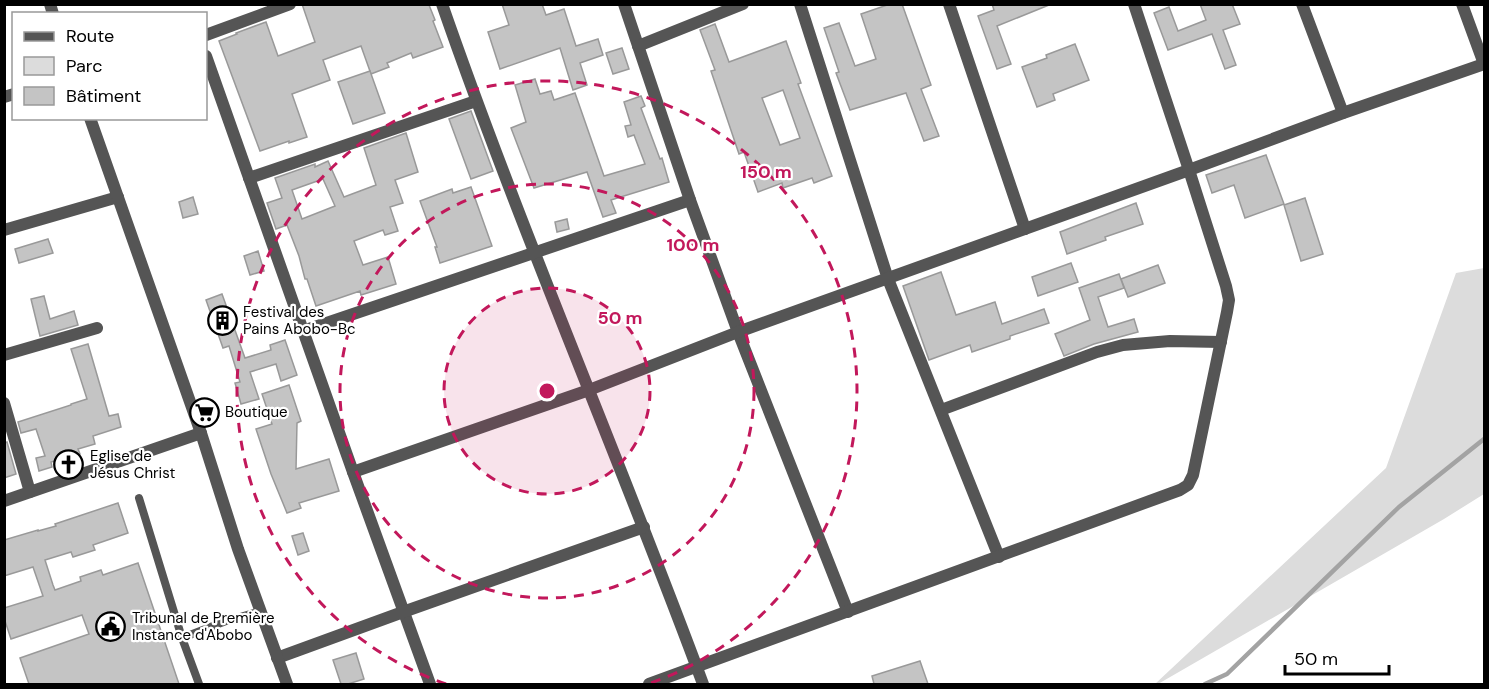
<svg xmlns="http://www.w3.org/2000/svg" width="1489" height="689" font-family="'DM Sans',sans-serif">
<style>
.green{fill:#dcdcdc}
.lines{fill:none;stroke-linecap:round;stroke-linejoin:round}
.stream{stroke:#a3a3a3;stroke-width:4.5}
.building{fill:#c4c4c4;stroke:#999;stroke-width:1.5;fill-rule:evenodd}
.service{stroke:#555;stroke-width:8}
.minor{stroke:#555;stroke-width:12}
.tertiary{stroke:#555;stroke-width:12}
.ring{fill:none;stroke:#c2185b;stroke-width:3;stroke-dasharray:10 8}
.labels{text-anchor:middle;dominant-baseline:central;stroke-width:4.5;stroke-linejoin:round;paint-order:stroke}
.poi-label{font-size:15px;fill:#000;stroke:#fff;text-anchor:start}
.centre{fill:#c2185b;stroke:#fff;stroke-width:3}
.ring-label{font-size:18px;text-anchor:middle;font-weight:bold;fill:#c2185b;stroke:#fff;stroke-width:4.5;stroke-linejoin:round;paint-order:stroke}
</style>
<rect width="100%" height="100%" fill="#fff"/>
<polygon class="green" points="1484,268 1484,494 1444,519 1158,684 1155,684 1386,468 1456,273"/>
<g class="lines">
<polyline class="stream" points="1205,684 1227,674 1399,507 1484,439"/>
</g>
<g class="building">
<polygon points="302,4 429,5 435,20 433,21 443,47 413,58 411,53 387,63 389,67 371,74 361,46 323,60 330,80 292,94 307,137 289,143 289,141 260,151 219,41 237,34 236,33 266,22 278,56 315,42"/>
<polygon points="502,4 542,4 546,15 564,9 576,46 598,39 603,55 580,63 587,85 573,90 560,48 500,69 488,32 509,25"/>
<polygon points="890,4 902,4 931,85 921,89 939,136 924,141 906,93 850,110 836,73 839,72 824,28 839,23 855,66 876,59 861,14"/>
<polygon points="992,4 1049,5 997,26 1011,64 997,69 978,16 994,10"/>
<polygon points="1200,4 1232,4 1240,24 1223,30 1236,65 1225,69 1212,34 1168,50 1154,13 1169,7 1178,31 1206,20"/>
<path d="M715 24 729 62 786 41 801 83 798 84 832 176 814 183 812 178 783 188 782 183 758 192 744 152 739 154 711 71 715 70 700 30ZM783 90 800 138 780 145 762 98Z"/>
<polygon points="1075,44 1089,80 1053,94 1055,100 1037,107 1022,67 1047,58 1046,55"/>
<polygon points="622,48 629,69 613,74 606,53"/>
<polygon points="370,71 385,113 353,124 338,82"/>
<polygon points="535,79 540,94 551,91 554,100 575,93 604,176 645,164 634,135 628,137 625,126 631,125 624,102 641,96 645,106 641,108 660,159 662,158 669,182 611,200 616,213 603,217 587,172 534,188 511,128 526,122 515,85"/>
<polygon points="471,111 493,171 471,179 449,119"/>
<path d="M406 133 418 172 395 180 403 203 390 207 398 231 385 235 383 230 354 241 363 265 388 257 396 284 361 295 360 291 316 306 307 279H305L299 256 287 225 276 229 267 203 282 198 275 178 315 164V167L328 161 344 197 376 185 364 148ZM323 179 335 206 302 219 292 190Z"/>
<polygon points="1266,155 1284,204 1245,218 1234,185 1212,193 1206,175"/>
<polygon points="471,187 492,246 440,263 435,247 437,247 420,201 452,189 453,193"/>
<polygon points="193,197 198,214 183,218 179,202"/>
<polygon points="1305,198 1323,254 1301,261 1284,205"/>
<polygon points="1136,203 1143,224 1105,237 1106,240 1067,254 1060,232"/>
<polygon points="567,219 569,229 557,232 555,222"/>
<polygon points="48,239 53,253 19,263 15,249"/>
<polygon points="258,251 264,271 250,275 244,256"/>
<polygon points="1071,263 1078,282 1038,296 1032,277"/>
<polygon points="1158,265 1165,283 1128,297 1121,279"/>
<polygon points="941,272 956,315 995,302 1002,324 1044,309 1049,323 1010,336 1010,339 972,352 970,345 929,360 903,286"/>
<polygon points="1119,274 1124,288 1098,297 1108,327 1134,319 1138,332 1094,344 1064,356 1055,334 1090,320 1079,288"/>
<polygon points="222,294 245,358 271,350 270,345 285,340 297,375 281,381 276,364 250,372 259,399 241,404 235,383 240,382 229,346 223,348 206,300"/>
<polygon points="44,296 50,319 74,311 78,325 40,336 31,299"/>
<polygon points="88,344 109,416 118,414 121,427 93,436 95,444 78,449 80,454 51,462 52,467 39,471 36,458 45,456 36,429 21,433 18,422 71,405 71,404 87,399 71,349"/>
<polygon points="289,385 301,421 297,423 296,469 329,459 339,491 299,503 301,508 287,513 271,474 256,429 272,424 262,394"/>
<polygon points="7,442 16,474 4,478 4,443"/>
<polygon points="118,503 128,533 93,545 95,550 73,557 71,552 45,560 53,585 55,590 81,581 80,577 101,570 103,575 138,563 179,684 29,684 20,658 89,634 82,615 11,639 4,618 4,608 43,596 33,567 4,576 4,540 38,530 38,531 56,526 55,524"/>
<polygon points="303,533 309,551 298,555 292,536"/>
<polygon points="356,653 364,679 348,684 341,684 333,660"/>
<polygon points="920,661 928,684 874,684 872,676"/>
</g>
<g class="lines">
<g class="service">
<polyline points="139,498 182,638 226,621 261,611"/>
<polyline points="182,638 199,684"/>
</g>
<g class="minor">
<path d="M442 4C522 234 619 457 703 684"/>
<polyline points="624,4 690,200 738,332 848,612"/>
<polyline points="800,4 888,279 999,557"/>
<polyline points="949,4 1025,229"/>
<polyline points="1302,4 1343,113"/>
<polyline points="1462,4 1484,64"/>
<polyline points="206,35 290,4"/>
<polyline points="638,46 743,4"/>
<polyline points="206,56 353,472 430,684"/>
<polyline points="4,97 14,94"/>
<polyline points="249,178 476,101"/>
<polyline points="4,230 118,197"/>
<polyline points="303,331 690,200"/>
<polyline points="4,355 97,328"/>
<polyline points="4,403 30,492"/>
<polyline points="941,410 1097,352 1123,345 1170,341 1221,342"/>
<polyline points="353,472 589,390 738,332 1189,170 1343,113 1484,64"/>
<polyline points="277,658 403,612 644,527"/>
<polyline points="649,684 1180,490 1188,485 1193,475 1227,312 1229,300 1226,286 1189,170 1134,4"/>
</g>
<g class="tertiary">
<polyline points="50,4 53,14"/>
<polyline points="90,118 201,433 238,549 287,684"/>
<polyline points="4,501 201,433"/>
</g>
</g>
<circle cx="547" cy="391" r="103" fill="#c2185b" fill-opacity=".12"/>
<g class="ring">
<circle cx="547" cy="391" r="103"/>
<circle cx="547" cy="391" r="207"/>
<path d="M446 684A310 310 0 1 1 648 684"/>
</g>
<defs>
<symbol id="building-ring" viewBox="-11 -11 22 22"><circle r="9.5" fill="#fff" stroke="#000" stroke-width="1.5"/><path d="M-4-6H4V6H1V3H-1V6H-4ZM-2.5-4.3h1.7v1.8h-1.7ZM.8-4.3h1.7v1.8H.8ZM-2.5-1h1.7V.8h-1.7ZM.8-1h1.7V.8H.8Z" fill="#000"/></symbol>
<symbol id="supermarket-ring" viewBox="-11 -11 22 22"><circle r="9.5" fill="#fff" stroke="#000" stroke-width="1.5"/><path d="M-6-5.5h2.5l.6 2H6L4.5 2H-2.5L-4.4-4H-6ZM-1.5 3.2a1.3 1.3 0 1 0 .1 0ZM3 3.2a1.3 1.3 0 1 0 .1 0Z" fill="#000"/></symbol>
<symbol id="church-ring" viewBox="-11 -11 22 22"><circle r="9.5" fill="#fff" stroke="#000" stroke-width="1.5"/><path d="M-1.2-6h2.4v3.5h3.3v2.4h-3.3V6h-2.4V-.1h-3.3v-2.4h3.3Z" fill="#000"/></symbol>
<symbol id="civic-ring" viewBox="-11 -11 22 22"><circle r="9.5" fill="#fff" stroke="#000" stroke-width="1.5"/><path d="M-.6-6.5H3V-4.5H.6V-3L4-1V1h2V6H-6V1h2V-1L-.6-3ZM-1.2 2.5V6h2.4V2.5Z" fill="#000"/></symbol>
</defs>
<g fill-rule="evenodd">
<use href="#building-ring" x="206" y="304" width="33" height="33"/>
<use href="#supermarket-ring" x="188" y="396" width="33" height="33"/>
<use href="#church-ring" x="52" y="448" width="33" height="33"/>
<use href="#civic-ring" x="94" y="610" width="33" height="33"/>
</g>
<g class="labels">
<g class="poi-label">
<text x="243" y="312">Festival des<tspan x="243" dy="17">Pains Abobo-Bc</tspan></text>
<text x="225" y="412">Boutique</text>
<text x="90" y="456">Eglise de<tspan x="90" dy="17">Jésus Christ</tspan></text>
<text x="132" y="618">Tribunal de Première<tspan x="132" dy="17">Instance d'Abobo</tspan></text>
</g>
</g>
<circle cx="547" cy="391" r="9" class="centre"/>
<g class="ring-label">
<text x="766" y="178">150 m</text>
<text x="693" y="251">100 m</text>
<text x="620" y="324">50 m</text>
</g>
<rect width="1489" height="689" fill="none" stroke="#000000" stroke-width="12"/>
<rect x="12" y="12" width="195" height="108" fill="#ffffff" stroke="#999999" stroke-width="1.5"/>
<rect x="24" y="32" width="30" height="9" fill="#555555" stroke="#999999" stroke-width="1.5"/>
<text x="66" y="42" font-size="18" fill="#000000">Route</text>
<rect x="24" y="57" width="30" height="18" fill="#dcdcdc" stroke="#999999" stroke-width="1.5"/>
<text x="66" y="72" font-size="18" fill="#000000">Parc</text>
<rect x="24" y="87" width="30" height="18" fill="#c4c4c4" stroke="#999999" stroke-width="1.5"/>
<text x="66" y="102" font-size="18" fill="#000000">Bâtiment</text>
<path d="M1285 665v9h104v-9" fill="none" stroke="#000000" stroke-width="3"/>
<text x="1294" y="665" font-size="18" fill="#000000" stroke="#ffffff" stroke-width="4.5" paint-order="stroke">50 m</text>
</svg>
